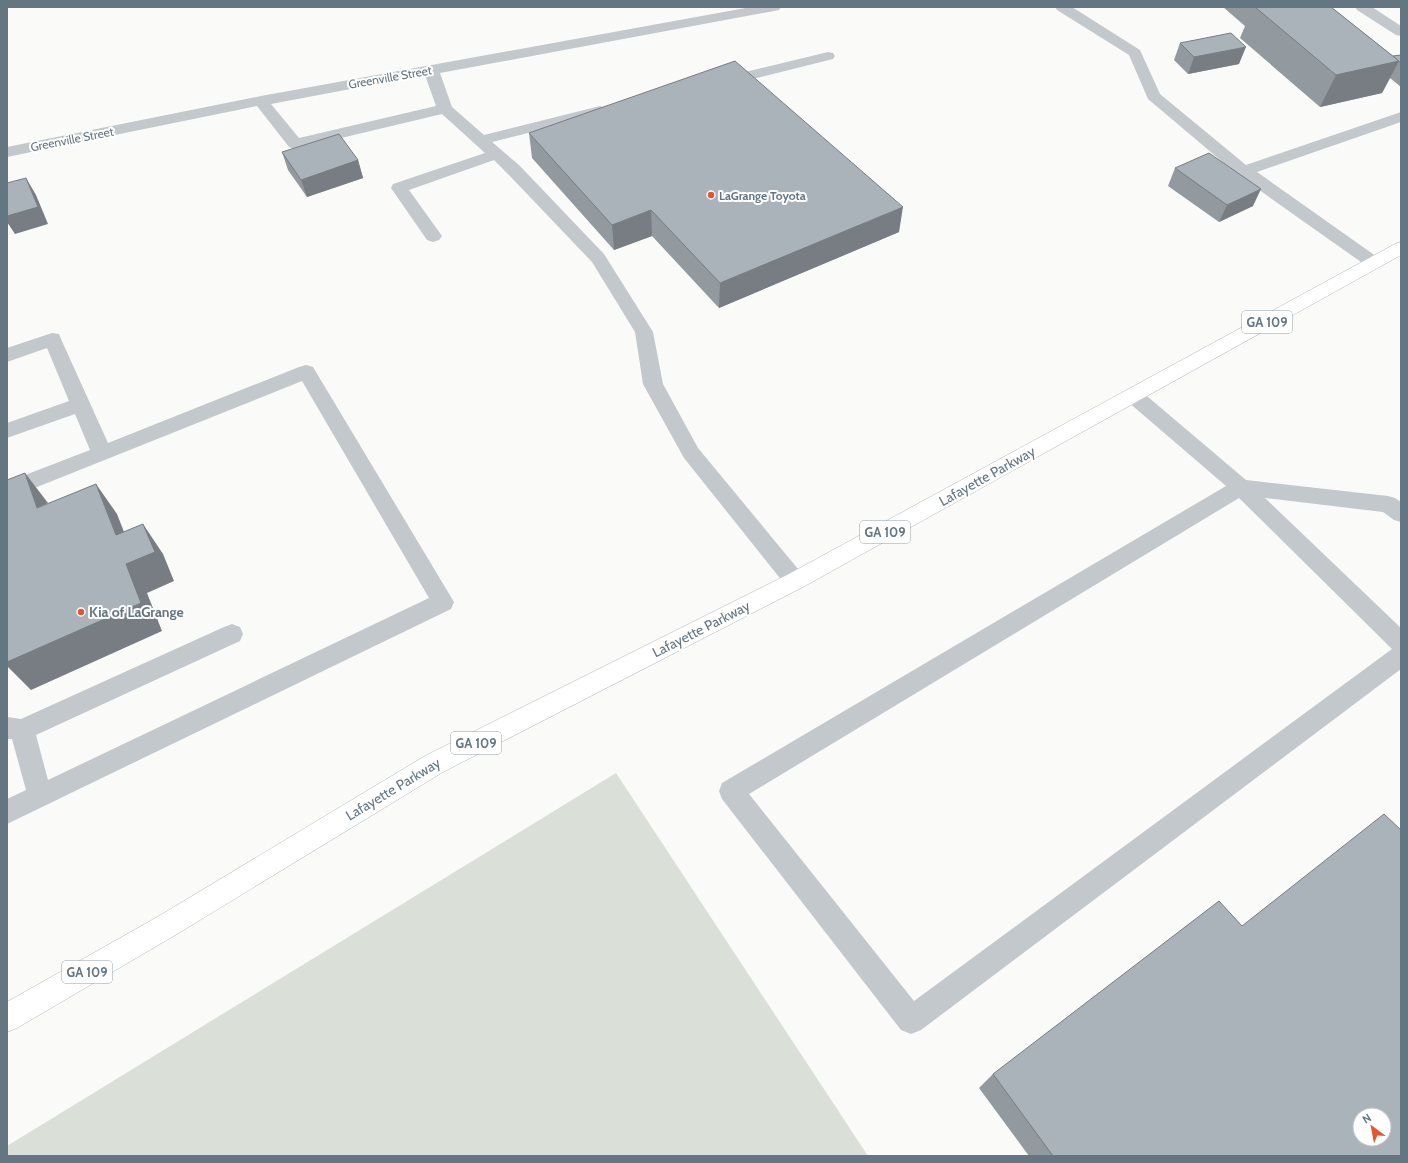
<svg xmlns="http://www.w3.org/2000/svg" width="1408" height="1163" font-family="Cabin,sans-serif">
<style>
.green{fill:#dadfd7}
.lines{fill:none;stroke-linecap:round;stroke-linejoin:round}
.highway-casing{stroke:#b4b9bd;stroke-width:1}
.minor{fill:#c3c8cc;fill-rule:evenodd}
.highway{fill:#fff;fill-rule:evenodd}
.wall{fill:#929a9f}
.shaded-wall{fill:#777d82}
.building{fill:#aab3b9;stroke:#777d82;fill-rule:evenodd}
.poi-dot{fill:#e4572e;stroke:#fff;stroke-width:1.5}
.labels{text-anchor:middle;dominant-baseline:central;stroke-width:4;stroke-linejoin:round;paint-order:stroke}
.far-street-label{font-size:12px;fill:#657683;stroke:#fff}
.far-poi-label{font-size:12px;font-weight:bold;fill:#657683;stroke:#fff;text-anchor:start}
.shield{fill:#fff;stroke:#939fa8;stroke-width:1}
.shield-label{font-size:13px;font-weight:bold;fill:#657683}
.street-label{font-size:14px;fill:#657683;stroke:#fff}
.poi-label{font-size:14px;font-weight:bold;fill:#657683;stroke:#fff;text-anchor:start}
</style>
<rect width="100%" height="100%" fill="#fafaf8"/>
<polygon class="green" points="616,773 868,1156 7,1156 7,1146"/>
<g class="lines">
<defs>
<polygon id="highway" points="1401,242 1401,255 803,587 443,772 177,934 17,1028 7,1032 7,1002 159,916 425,756 787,575 1395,244"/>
</defs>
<use href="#highway" class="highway-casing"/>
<g class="minor">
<path d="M751 7H781L779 10 774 11 440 73 452 107 484 135 600 106 605 108 608 111 605 114 492 142 519 165 604 254 653 332 663 384 698 448 803 575 806 581 803 587 795 590 787 587 684 458 643 384 635 332 592 262 507 173 494 160 409 190 442 236 439 240 433 242 427 240 391 188 393 184 485 153 442 114 295 149 289 147 257 106 7 157V147L261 96ZM425 75 436 106 299 138 271 104Z"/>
<polygon points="1055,7 1072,7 1140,50 1160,94 1246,165 1401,112 1401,122 1257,172 1380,259 1383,263 1380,267 1374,269 1368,267 1238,175 1148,99 1129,55 1057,10"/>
<polygon points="1355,7 1372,7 1401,26 1401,36 1396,35 1357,10"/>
<polygon points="828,52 833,53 835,56 833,59 721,87 716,85 713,82 716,79"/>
<polygon points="52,333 59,334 61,339 108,443 299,367 306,365 313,367 454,602 451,609 7,824 7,799 26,790 12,739 7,739 7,717 21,719 224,627 232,624 240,627 243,634 240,641 36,735 48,780 429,598 302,381 7,499 7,482 90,450 75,414 7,438 7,423 69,401 47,348 7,362 7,348"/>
<path d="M1134 389 1141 391 1246 480 1388 496 1395 498 1401 502V522L1394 520 1383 512 1265 498 1401 628V669L921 1030 911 1034 901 1030 722 799 719 791 722 783 1226 486 1127 401 1124 396 1127 391ZM1239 498 1392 649 914 1001 749 794Z"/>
</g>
<use href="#highway" class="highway"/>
</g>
<g class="wall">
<polygon points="1223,7 1331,7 1393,56 1401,55 1401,87 1390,78 1382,93 1320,107 1240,38 1245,26"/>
<polygon points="1180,43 1239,64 1188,74 1174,60"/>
<polygon points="529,133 899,232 719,308 652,236 614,250 532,158"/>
<polygon points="282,152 358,160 363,178 307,197 288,170"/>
<polygon points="1175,168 1253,206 1219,222 1168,186"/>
<polygon points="1242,926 1401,1156 1029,1156 979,1088 993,1074"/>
</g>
<g class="shaded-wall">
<polygon points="1246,47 1239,64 1188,74 1194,57"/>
<polygon points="1399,61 1382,93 1320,107 1336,75"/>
<polygon points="358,160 363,178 307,197 301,180"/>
<polygon points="26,178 36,195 48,224 15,234 7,222 7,216"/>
<polygon points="1261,189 1253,206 1219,222 1227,205"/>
<polygon points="903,207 899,232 719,308 720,283"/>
<polygon points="651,210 652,236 614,250 612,225"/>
<polygon points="25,473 48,503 37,508"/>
<polygon points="96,484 117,514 135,560 143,524 163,554 174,581 147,593 162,631 31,690 7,666 7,662 126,564"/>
</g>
<g class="building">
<polygon points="1255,7 1331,7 1399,61 1336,75"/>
<polygon points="1231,33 1246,47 1194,57 1180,43"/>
<polygon points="1401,55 1401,63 1393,56"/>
<polygon points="735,61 903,207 720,283 651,210 612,225 529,133"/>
<polygon points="339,134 358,160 301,180 282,152"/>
<polygon points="1209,153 1261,189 1227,205 1175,168"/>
<polygon points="26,178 38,207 7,216 7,183"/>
<polygon points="25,473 37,508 96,484 116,535 143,524 155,552 126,564 141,603 7,662 7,480"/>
<path d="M1384 814 1401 830V1156H1053L993 1074 1219 901 1242 926ZM1360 1115H1384V1139H1360Z"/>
</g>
<g class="poi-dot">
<circle cx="711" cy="195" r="4"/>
<circle cx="81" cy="612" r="4"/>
</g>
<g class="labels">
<g class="far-street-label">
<text transform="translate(390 77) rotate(-10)">Greenville Street</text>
<text transform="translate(72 139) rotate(-11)">Greenville Street</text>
</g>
<g class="far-poi-label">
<text x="719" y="195">LaGrange Toyota</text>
</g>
<g class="shield">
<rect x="1242" y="311" width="50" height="22" rx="3"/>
<rect x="860" y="521" width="50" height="22" rx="3"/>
<rect x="451" y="732" width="50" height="22" rx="3"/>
<rect x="62" y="961" width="50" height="22" rx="3"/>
</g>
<g class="shield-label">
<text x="1267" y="322">GA 109</text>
<text x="885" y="532">GA 109</text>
<text x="476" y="743">GA 109</text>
<text x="87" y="972">GA 109</text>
</g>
<g class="street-label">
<text transform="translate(987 476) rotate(-29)">Lafayette Parkway</text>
<text transform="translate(701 629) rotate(-27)">Lafayette Parkway</text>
<text transform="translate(393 789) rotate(-31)">Lafayette Parkway</text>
</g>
<g class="poi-label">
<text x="89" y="612">Kia of LaGrange</text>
</g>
</g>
<rect width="1408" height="1163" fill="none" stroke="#657683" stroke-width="16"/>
<g transform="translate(1372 1127) rotate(328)"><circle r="19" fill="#ffffff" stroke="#c1c8cd"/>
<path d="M0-3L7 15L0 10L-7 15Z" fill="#e4572e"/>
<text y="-6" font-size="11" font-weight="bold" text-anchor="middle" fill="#657683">N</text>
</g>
</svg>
